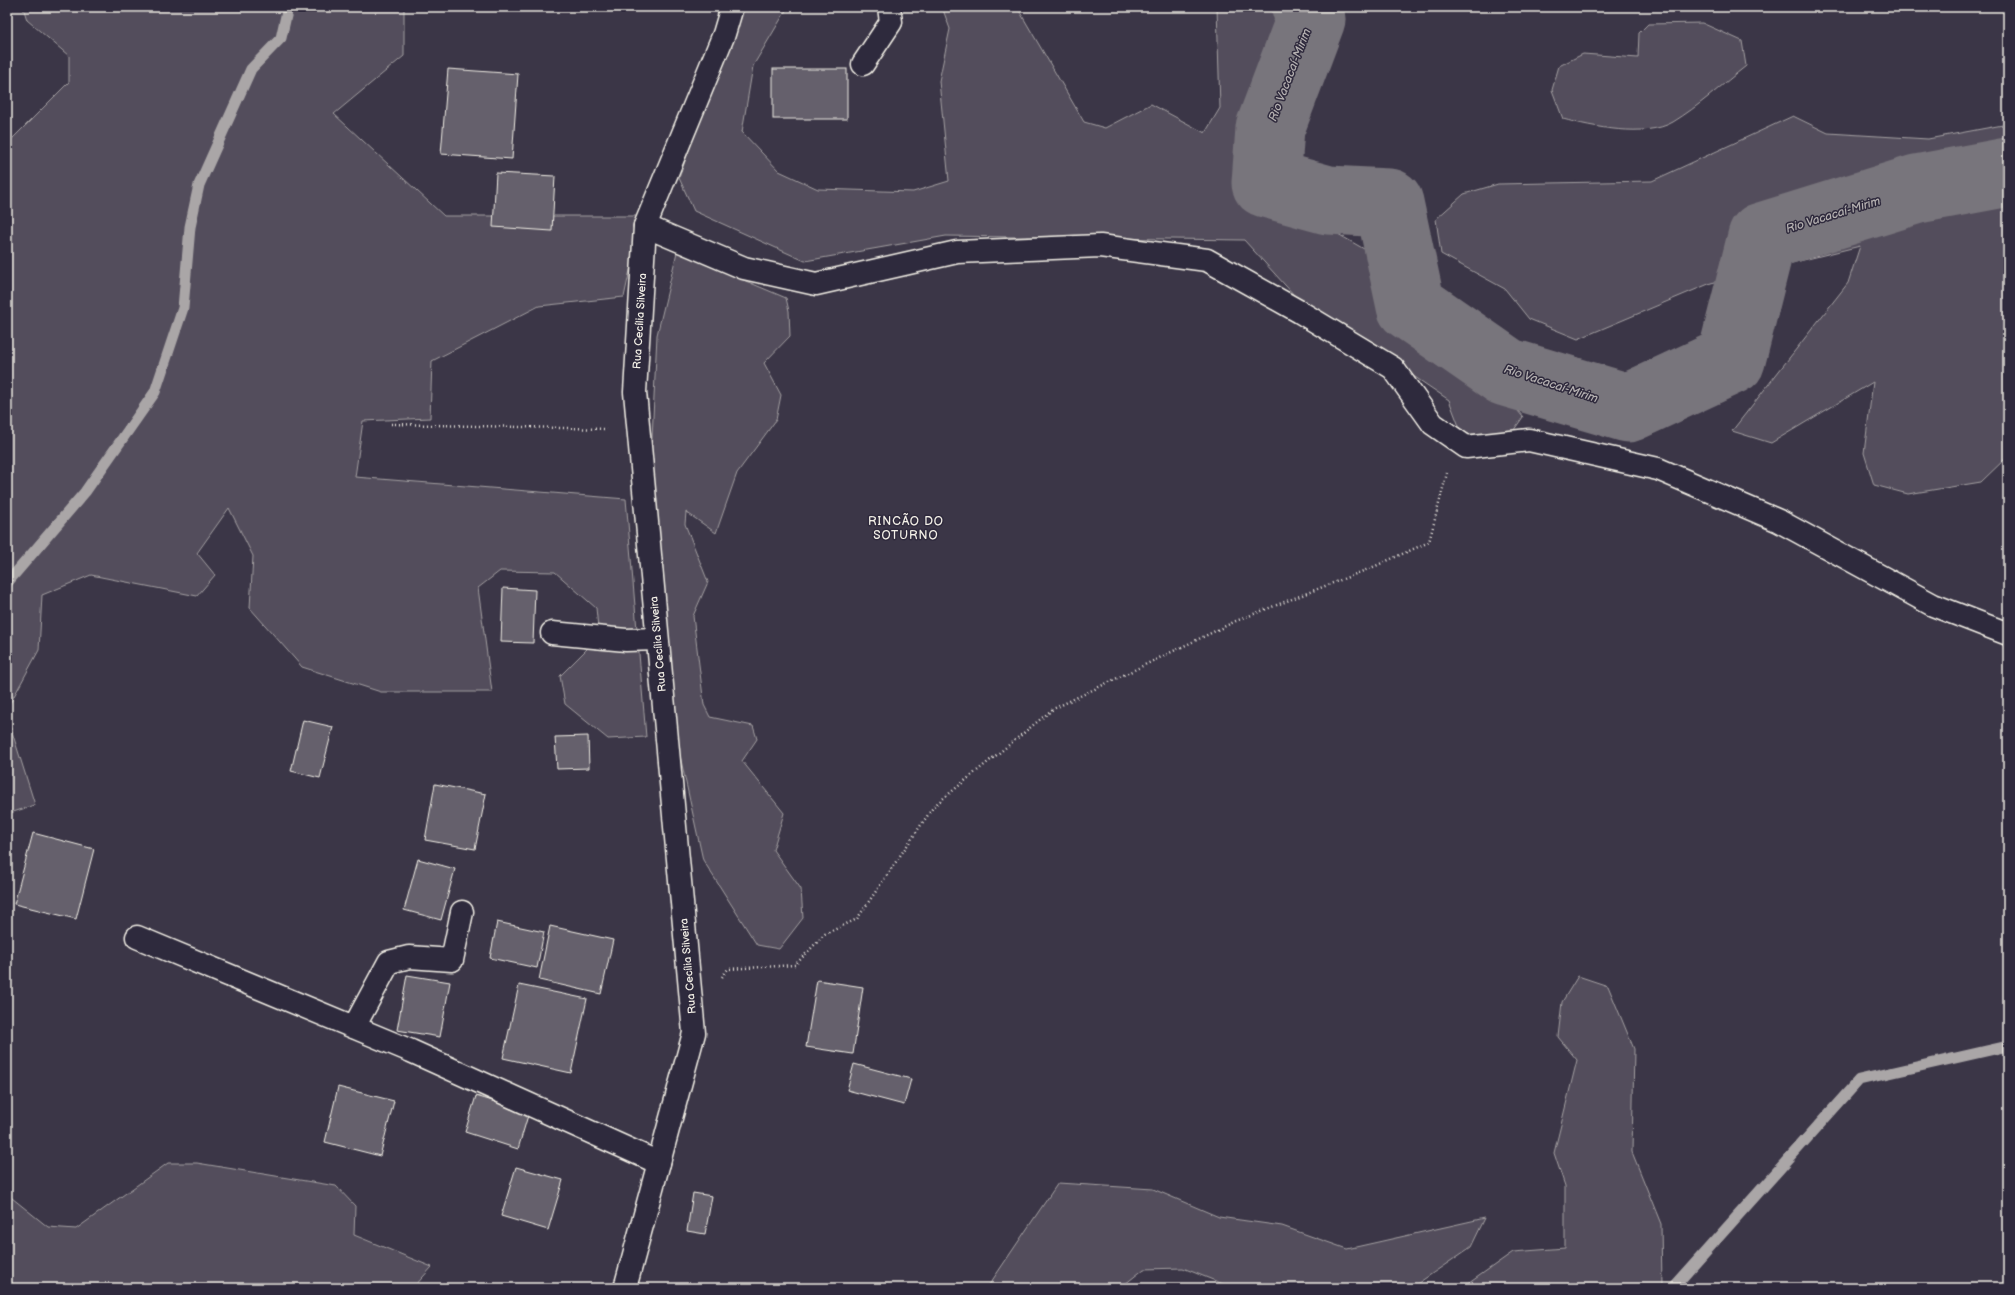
<svg xmlns="http://www.w3.org/2000/svg" width="2015" height="1295" font-family="'Balsamiq Sans',sans-serif">
<style>
.green{fill:#534e5c;stroke:#a4a0a2}
.lines{fill:none;stroke-linecap:round;stroke-linejoin:round}
.stream{stroke:#aaa6a7;stroke-width:11}
.river{stroke:#78747b;stroke-width:69}
.building{fill:#65616c;stroke:#f4f1e8}
.minor-casing{stroke:#f4f1e8;stroke-width:25}
.path{stroke:#f4f1e8;stroke-width:2.5;stroke-dasharray:1 3;stroke-linecap:butt}
.minor{stroke:#2f2a3d;stroke-width:22}
.labels{text-anchor:middle;dominant-baseline:central;stroke-width:3;stroke-linejoin:round;paint-order:stroke}
.street-label{font-size:11px;fill:#f4f1e8;stroke:#2f2a3d}
.water-label{font-size:12px;font-style:italic;fill:#b6b2b2;stroke:#2f2a3d}
.neighbourhood-label{font-size:12px;letter-spacing:1px;fill:#f4f1e8;stroke:#2f2a3d}
</style>
<rect width="100%" height="100%" fill="#3b3647"/>
<filter id="ink" filterUnits="userSpaceOnUse"><feTurbulence type="fractalNoise" baseFrequency=".025" numOctaves="2"/><feDisplacementMap in="SourceGraphic" scale="8" xChannelSelector="R" yChannelSelector="G"/><feConvolveMatrix kernelMatrix="1 2 1 2 8 2 1 2 1" color-interpolation-filters="sRGB"/></filter>
<g filter="url(#ink)">
<g class="green">
<polygon points="23,7 404,7 404,56 334,114 444,216 642,216 624,297 539,306 432,361 430,418 363,421 355,477 626,499 646,737 608,739 565,704 560,676 599,637 596,608 555,572 500,571 478,588 492,692 381,692 302,667 250,608 253,556 229,508 197,553 215,575 197,596 91,575 42,595 39,650 7,709 7,144 69,82 69,56 27,20"/>
<polygon points="740,7 788,7 753,66 742,132 779,171 818,189 913,192 949,181 939,81 950,29 942,7 1017,7 1084,122 1105,128 1151,104 1205,133 1220,108 1217,7 1286,7 1252,132 1249,183 1378,257 1397,319 1507,398 1523,417 1511,434 1462,434 1449,400 1295,296 1244,240 946,236 805,261 694,211 679,178"/>
<path d="M1702 23 1742 41 1746 66C1723 84 1698 107 1673 122 1646 138 1592 127 1563 119L1552 90 1559 66 1583 54 1638 58 1639 33 1648 24Z"/>
<polygon points="1793,116 1828,133 1928,139 2008,124 2008,456 1981,482 1908,494 1874,485 1864,453 1873,382 1771,443 1732,431 1848,283 1860,246 1711,283 1578,339 1529,319 1505,289 1441,254 1436,219 1464,194 1498,184 1652,181"/>
<polygon points="677,252 786,298 789,311 790,336 764,363 781,395 776,420 737,473 716,533 686,512 685,524 708,582 693,616 704,705 710,717 753,726 757,739 742,761 784,813 773,850 801,889 803,918 779,949 757,945 703,860 677,742 651,459 657,335"/>
<polygon points="7,716 35,805 7,814"/>
<polygon points="1578,976 1608,986 1634,1049 1632,1152 1661,1224 1662,1288 1462,1288 1513,1252 1565,1248 1565,1186 1554,1153 1577,1060 1558,1037 1562,1002"/>
<polygon points="168,1163 197,1163 336,1186 355,1206 354,1235 432,1267 413,1288 7,1288 7,1194 48,1227 76,1229"/>
<polygon points="1058,1183 1153,1189 1219,1217 1282,1226 1347,1249 1485,1218 1471,1247 1411,1288 1233,1288 1183,1268 1144,1269 1120,1288 987,1288"/>
</g>
<g class="lines">
<g class="stream">
<polyline points="7,583 85,492 155,392 183,308 190,227 199,185 251,69 281,38 288,7"/>
<polyline points="1673,1288 1859,1080 2008,1046"/>
</g>
<polyline class="river" points="1306,7 1311,19 1270,128 1266,183 1328,200 1389,203 1411,306 1506,372 1628,408 1731,360 1762,237 1917,189 2008,172"/>
</g>
<g class="building">
<polygon points="448,69 518,74 512,159 441,154"/>
<rect x="773" y="69" width="74" height="50"/>
<polygon points="496,173 555,176 552,231 493,227"/>
<polygon points="503,588 535,590 533,643 501,642"/>
<polygon points="303,720 333,727 320,778 291,771"/>
<polygon points="588,736 589,768 557,769 555,737"/>
<polygon points="435,784 486,794 475,849 425,840"/>
<polygon points="33,833 94,849 76,919 14,904"/>
<polygon points="418,859 455,869 441,920 404,910"/>
<polygon points="497,922 544,932 537,968 490,958"/>
<polygon points="550,926 613,940 601,994 539,980"/>
<polygon points="407,975 450,982 440,1037 397,1030"/>
<polygon points="817,980 863,987 853,1054 806,1047"/>
<polygon points="519,985 587,999 571,1073 503,1058"/>
<polygon points="854,1064 911,1079 904,1105 847,1090"/>
<polygon points="338,1087 394,1101 380,1156 325,1142"/>
<polygon points="476,1096 529,1112 518,1149 465,1132"/>
<polygon points="516,1167 563,1180 548,1230 501,1216"/>
<polygon points="693,1193 712,1196 705,1234 687,1231"/>
</g>
<g class="lines">
<defs>
<g id="minor">
<polyline points="863,64 891,22 889,7"/>
<polyline points="645,226 744,268 816,284 957,252 1100,246 1207,260 1300,312 1393,368 1433,424 1466,447 1529,440 1658,469 1779,521 1933,605 2008,634"/>
<polyline points="552,633 626,640 657,639"/>
<polyline points="137,937 411,1051 659,1163"/>
<polyline points="354,1027 389,962 409,957 452,960 462,912"/>
<path id="s1" d="M625 1288 694 1033 635 392 645 226 724 34 732 7"/>
</g>
</defs>
<use href="#minor" class="minor-casing"/>
<g class="path">
<polyline points="391,424 607,429"/>
<polyline points="722,977 728,969 795,965 825,934 857,919 934,806 1053,709 1236,621 1371,568 1429,542 1447,473"/>
</g>
<use href="#minor" class="minor"/>
</g>
</g>
<g class="labels">
<g class="street-label">
<text stroke="none"><textPath href="#s1" startOffset="979">Rua Cecília Silveira</textPath></text>
<text transform="translate(658 644) rotate(-95)">Rua Cecília Silveira</text>
<text transform="translate(688 966) rotate(-95)">Rua Cecília Silveira</text>
</g>
<g class="water-label">
<text transform="translate(1290 75) rotate(-69)">Rio Vacacaí-Mirim</text>
<text transform="translate(1833 215) rotate(-17)">Rio Vacacaí-Mirim</text>
<text transform="translate(1551 384) rotate(18)">Rio Vacacaí-Mirim</text>
</g>
<g class="neighbourhood-label">
<text x="906" y="521">RINCÃO DO<tspan x="906" dy="14">SOTURNO</tspan></text>
</g>
</g>
<rect width="2015" height="1295" fill="none" stroke="#2f2a3d" stroke-width="24"/>
<rect x="12" y="12" width="1991" height="1271" fill="none" stroke="#f4f1e8" stroke-width="1.5" filter="url(#ink)"/>
</svg>
